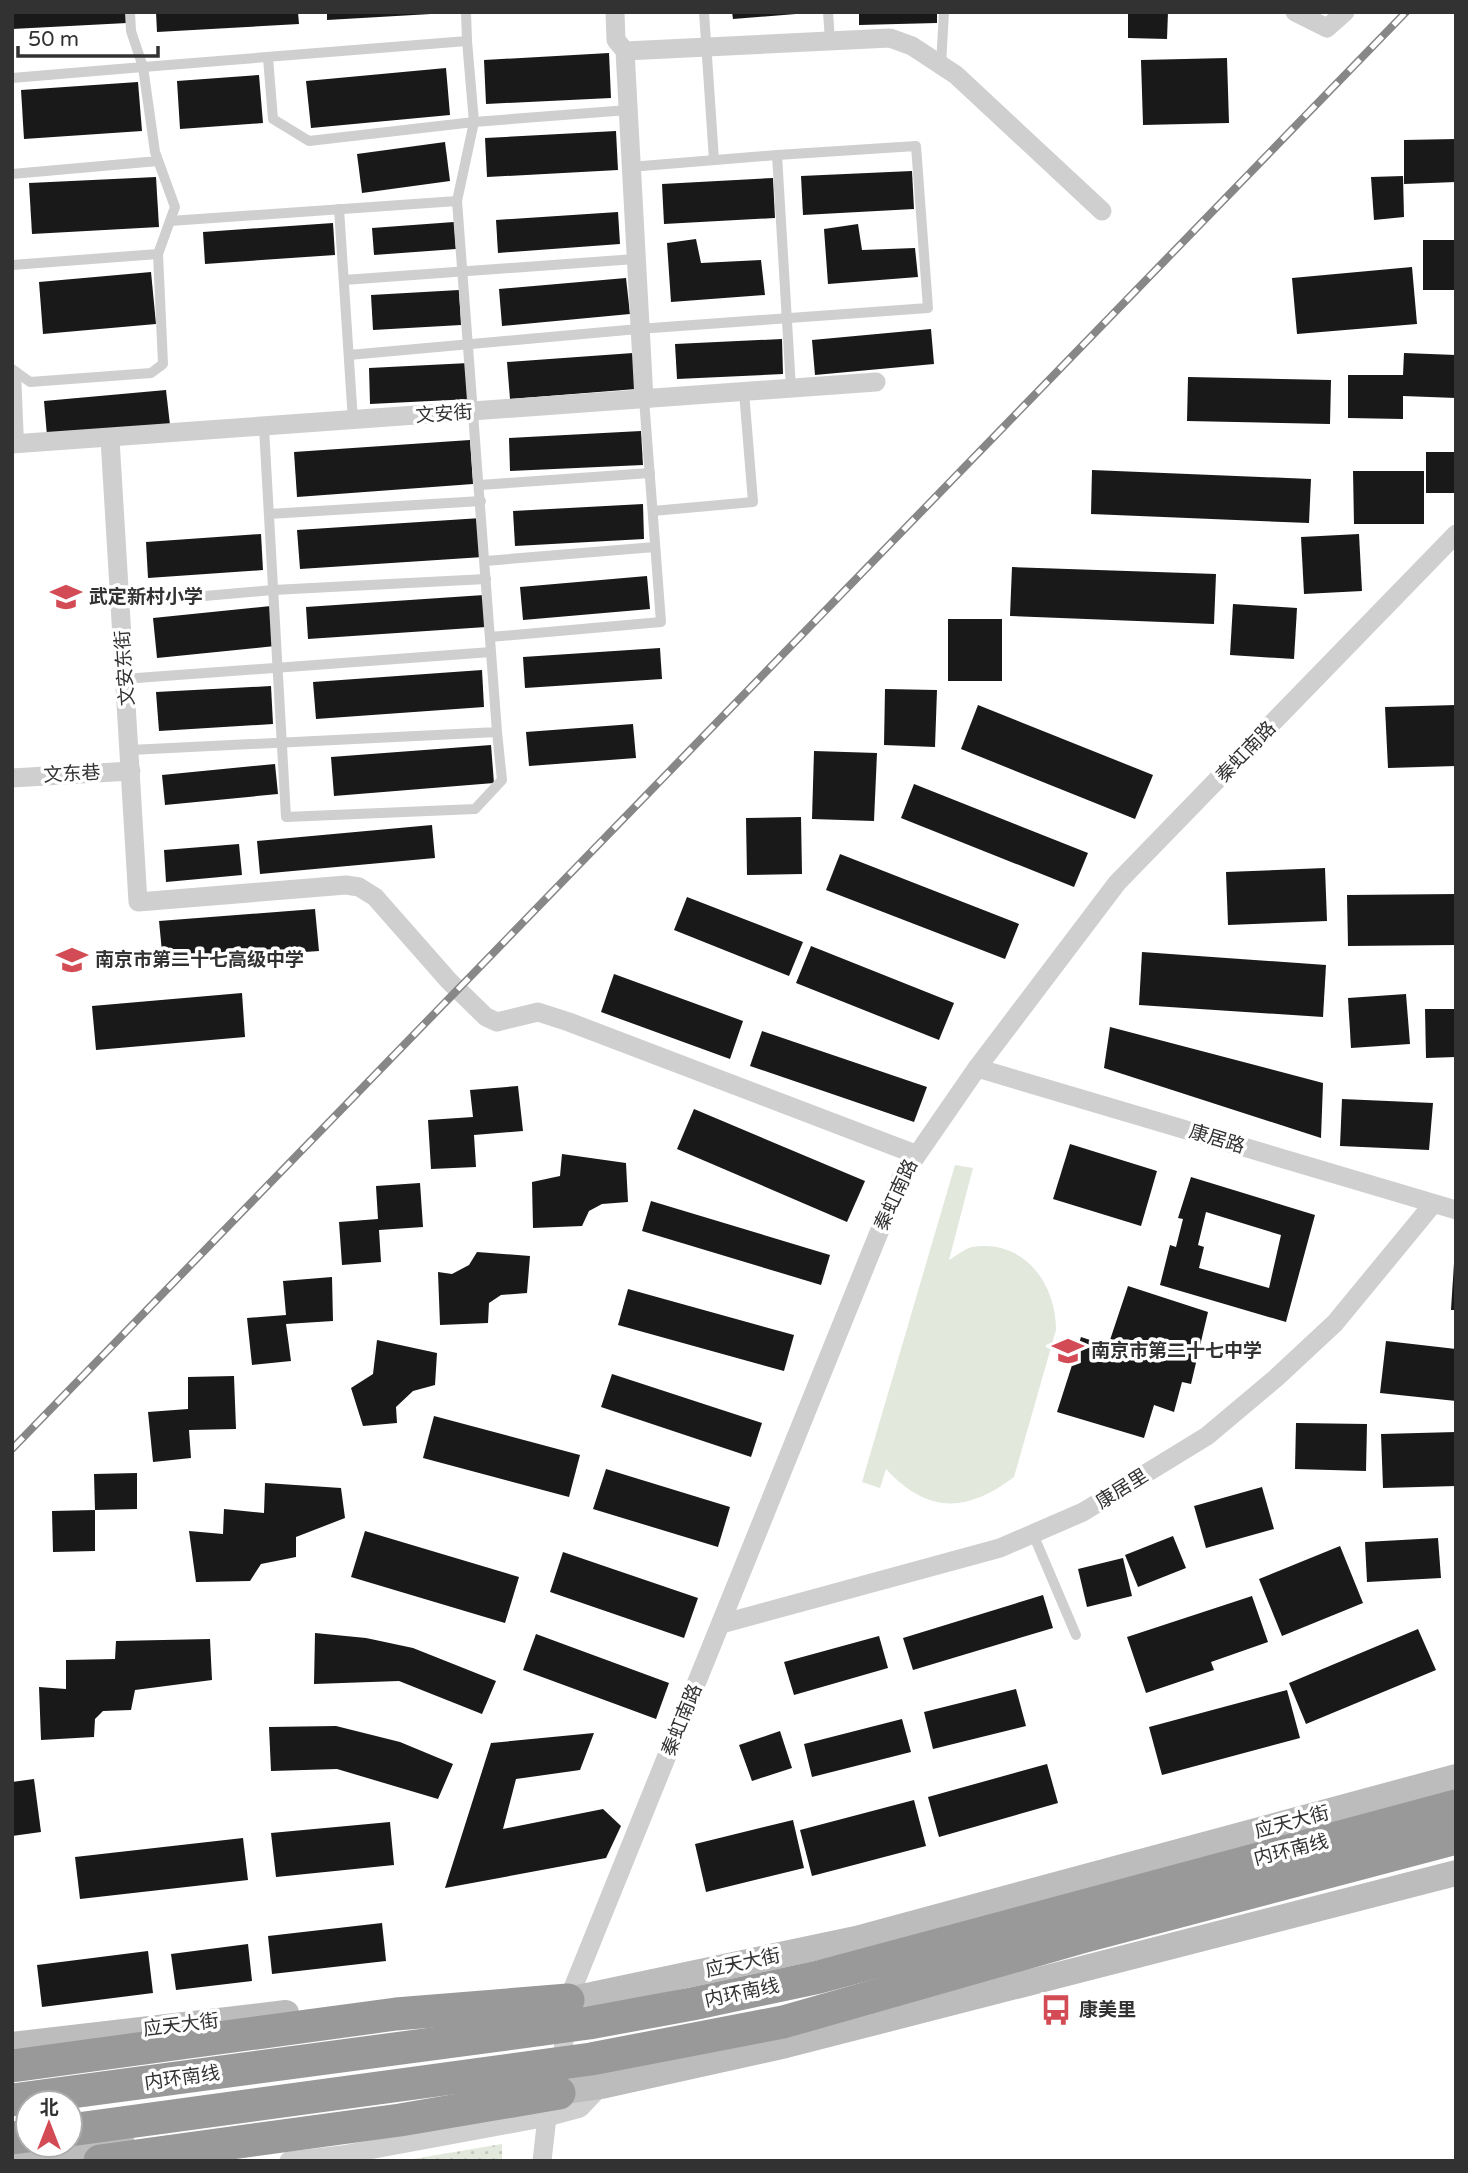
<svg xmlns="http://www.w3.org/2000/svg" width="1468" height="2173" font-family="'Varela Round','Noto Sans SC',sans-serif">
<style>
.grass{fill:#e2e8dc}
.park{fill:url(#park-dots)}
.building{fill:#191919;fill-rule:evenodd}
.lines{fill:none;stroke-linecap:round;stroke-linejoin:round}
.lane{stroke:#cfcfcf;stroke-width:10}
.street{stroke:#cfcfcf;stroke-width:19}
.secondary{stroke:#bcbcbc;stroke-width:26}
.highway{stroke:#999;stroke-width:33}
.rail-casing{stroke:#878787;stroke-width:8}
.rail{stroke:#fff;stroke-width:5;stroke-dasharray:16;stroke-linecap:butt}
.labels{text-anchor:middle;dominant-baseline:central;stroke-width:7;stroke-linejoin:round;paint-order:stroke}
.street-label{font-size:19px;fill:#323232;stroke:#fff}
.poi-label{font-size:19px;font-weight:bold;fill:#323232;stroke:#fff;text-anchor:start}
</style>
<defs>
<pattern id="park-dots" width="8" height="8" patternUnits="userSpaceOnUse" patternTransform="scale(1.75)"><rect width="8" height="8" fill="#e2e8dc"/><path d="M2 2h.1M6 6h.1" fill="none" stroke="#c2c7bd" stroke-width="1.8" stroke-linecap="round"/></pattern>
</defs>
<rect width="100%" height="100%" fill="#fff"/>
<path class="grass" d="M955 1165 973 1168 949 1260C956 1256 964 1249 972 1247 1024 1239 1056 1283 1056 1330L1014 1477C966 1513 928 1514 886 1469L880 1488 862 1482Z"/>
<polygon class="park" points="502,2144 502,2161 401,2161"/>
<g class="building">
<polygon points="12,12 126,12 127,23 12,29"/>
<polygon points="156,12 298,12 299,24 157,32"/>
<polygon points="327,12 431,12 431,14 327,20"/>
<polygon points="732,12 796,12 796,14 733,19"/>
<polygon points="859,12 937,12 937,23 859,25"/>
<polygon points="1128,12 1168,12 1167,39 1128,38"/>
<polygon points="609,53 611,98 486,104 484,60"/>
<polygon points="1227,58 1229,123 1143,125 1141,60"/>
<polygon points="446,68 450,115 311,128 306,81"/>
<polygon points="259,75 263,123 180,129 177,81"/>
<polygon points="138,82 142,131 24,139 21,90"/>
<polygon points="616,131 618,170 487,177 485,138"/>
<polygon points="1456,139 1456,182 1404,184 1404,140"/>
<polygon points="445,142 450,181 362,193 357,154"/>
<polygon points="912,171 914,209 803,215 801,176"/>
<polygon points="1403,176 1404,217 1374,220 1371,177"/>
<polygon points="156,177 159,227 32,234 29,183"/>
<polygon points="773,178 775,218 664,224 662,184"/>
<polygon points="618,212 620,244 498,253 496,220"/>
<polygon points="454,222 456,249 374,255 372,228"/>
<polygon points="333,223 335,255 205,264 203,232"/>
<polygon points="858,224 862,250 915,248 918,277 828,284 824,229"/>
<polygon points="696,239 701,263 761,260 765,295 671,302 667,243"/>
<rect x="1423" y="240" width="33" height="50"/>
<polygon points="1412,267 1417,324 1297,334 1292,278"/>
<polygon points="151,272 156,324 43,334 39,282"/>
<polygon points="626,278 630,314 502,326 499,289"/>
<polygon points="459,290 461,325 373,330 371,295"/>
<polygon points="931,329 934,364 815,375 812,340"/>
<polygon points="782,339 783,374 677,379 675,344"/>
<polygon points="633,353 636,389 510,399 507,362"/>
<polygon points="1404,353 1456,355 1456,398 1403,396 1403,419 1348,418 1348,375 1403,375"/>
<polygon points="469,363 471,399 370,404 369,368"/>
<polygon points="1188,377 1331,380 1330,424 1187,421"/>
<polygon points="166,390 170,425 47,436 44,401"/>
<polygon points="641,431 643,465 510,471 509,438"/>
<polygon points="470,440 473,484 297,497 294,452"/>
<rect x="1426" y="452" width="30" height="41"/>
<polygon points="1092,470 1311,479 1309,523 1091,514"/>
<polygon points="1353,471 1424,471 1424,524 1354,524"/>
<polygon points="643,504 644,539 515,546 513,511"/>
<polygon points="481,518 483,557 300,569 297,530"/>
<polygon points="261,534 263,570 148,578 146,542"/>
<polygon points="1359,534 1362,591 1304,594 1301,537"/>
<polygon points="1012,567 1216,574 1214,624 1010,616"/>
<polygon points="647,576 650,609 523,620 520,587"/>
<polygon points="484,595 486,627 308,639 306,607"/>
<polygon points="1233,604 1297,608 1294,659 1230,655"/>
<polygon points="271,606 275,646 157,658 153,618"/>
<rect x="948" y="619" width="54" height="62"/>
<polygon points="660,648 662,679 525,688 523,657"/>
<polygon points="482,670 484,707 316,719 313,682"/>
<polygon points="271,686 273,724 159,731 156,692"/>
<polygon points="885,689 937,690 935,747 884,745"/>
<polygon points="978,705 1153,775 1135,819 961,749"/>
<polygon points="1456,705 1456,766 1388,768 1385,707"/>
<polygon points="633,724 636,758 529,766 526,732"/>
<polygon points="491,745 494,783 334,796 331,757"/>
<polygon points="814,751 877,753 874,821 812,819"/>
<polygon points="275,764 278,794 165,805 162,775"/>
<polygon points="914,784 1088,853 1074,887 901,818"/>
<polygon points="801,817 802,874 747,875 746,818"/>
<polygon points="432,825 435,858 260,874 257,841"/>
<polygon points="239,844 242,875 166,882 164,850"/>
<polygon points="840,854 1019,924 1005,959 826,890"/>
<polygon points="1325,868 1327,921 1228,925 1226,872"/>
<polygon points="1456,894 1456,945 1348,946 1347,895"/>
<polygon points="687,897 803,942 789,976 674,930"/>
<polygon points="315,909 319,951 163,962 159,921"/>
<polygon points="811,946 954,1003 939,1040 796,983"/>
<polygon points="1142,952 1326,965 1323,1017 1139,1005"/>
<polygon points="614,974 743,1021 730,1059 601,1012"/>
<polygon points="242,993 245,1037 96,1050 92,1006"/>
<polygon points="1406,994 1410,1044 1351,1048 1348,998"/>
<polygon points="1425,1009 1456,1009 1456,1057 1426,1058"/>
<polygon points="1110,1027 1323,1083 1321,1138 1104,1068"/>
<polygon points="762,1031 927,1087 914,1122 750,1066"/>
<polygon points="518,1086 523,1131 474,1135 476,1167 431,1169 428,1120 473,1117 470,1090"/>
<polygon points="1342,1099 1433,1103 1429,1150 1340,1146"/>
<polygon points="694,1109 865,1181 847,1222 677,1149"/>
<polygon points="1070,1144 1157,1171 1141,1226 1053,1199"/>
<polygon points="562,1154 626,1163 628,1202 602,1204 589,1211 582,1226 533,1228 532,1182 560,1176"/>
<path d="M1191 1177 1315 1215 1286 1322 1160 1285 1170 1245 1176 1247 1183 1219 1178 1218ZM1206 1212 1281 1235 1269 1288 1199 1268 1204 1247 1198 1245Z"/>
<polygon points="420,1183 423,1227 379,1230 381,1262 342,1265 339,1222 378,1219 376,1186"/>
<polygon points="651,1201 830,1255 821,1285 642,1231"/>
<polygon points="477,1252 530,1256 527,1293 501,1295 489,1303 488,1323 440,1325 438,1272 452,1274 469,1265"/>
<polygon points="1454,1263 1456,1263 1456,1310 1451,1310"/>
<polygon points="332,1277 333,1321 286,1324 291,1361 252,1365 247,1318 286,1315 283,1281"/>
<polygon points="1128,1286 1208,1312 1191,1384 1182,1382 1174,1412 1154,1405 1144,1438 1057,1412 1081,1337 1108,1346"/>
<polygon points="628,1289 794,1335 784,1371 618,1325"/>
<polygon points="377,1340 437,1353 435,1385 413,1391 396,1407 397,1423 363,1426 351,1388 373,1374"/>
<polygon points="1386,1341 1456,1349 1456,1401 1380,1393"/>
<polygon points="612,1374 762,1423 751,1457 601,1407"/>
<polygon points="234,1376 236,1429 189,1430 191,1458 153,1462 148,1412 188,1409 188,1377"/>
<polygon points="434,1416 580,1455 569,1497 423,1458"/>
<polygon points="1296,1423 1367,1424 1366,1471 1295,1469"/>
<polygon points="1456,1432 1456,1486 1383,1488 1381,1434"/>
<polygon points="606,1469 730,1507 718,1547 593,1509"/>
<polygon points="137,1473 137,1509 95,1510 94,1474"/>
<polygon points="265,1483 341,1488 345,1518 296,1537 296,1557 261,1564 250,1581 196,1582 189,1531 223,1534 224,1509 264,1513"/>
<polygon points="1262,1487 1274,1529 1206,1548 1194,1506"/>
<polygon points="95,1510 95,1551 53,1552 52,1511"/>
<polygon points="365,1531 519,1577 505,1623 351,1577"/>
<polygon points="1173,1536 1186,1568 1138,1587 1125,1555"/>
<polygon points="1438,1538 1441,1578 1367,1582 1365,1542"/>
<polygon points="1340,1546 1363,1603 1282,1636 1259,1579"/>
<polygon points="563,1552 698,1598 684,1638 550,1592"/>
<polygon points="1123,1558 1132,1596 1087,1607 1078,1569"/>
<polygon points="1043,1595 1053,1628 913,1670 903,1638"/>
<polygon points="1252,1596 1268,1642 1211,1662 1214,1670 1146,1693 1127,1637"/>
<polygon points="1418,1629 1436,1670 1306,1724 1289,1683"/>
<polygon points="315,1633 366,1638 413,1648 496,1681 482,1714 399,1681 314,1684"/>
<polygon points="536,1634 669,1683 656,1719 523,1670"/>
<polygon points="879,1636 888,1668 794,1695 784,1662"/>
<polygon points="210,1639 212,1680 135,1690 131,1710 103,1711 95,1719 94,1737 41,1740 39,1687 66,1689 66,1660 115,1659 116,1641"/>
<polygon points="1016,1689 1026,1726 933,1749 924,1712"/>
<polygon points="1287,1690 1300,1738 1162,1775 1149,1727"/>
<polygon points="902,1719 911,1752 812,1777 804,1744"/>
<polygon points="336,1726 400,1742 453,1764 438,1799 337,1769 271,1771 269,1727"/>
<polygon points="780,1731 792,1768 752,1781 739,1745"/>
<polygon points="594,1733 580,1770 516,1779 503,1829 603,1809 621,1826 606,1858 445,1888 491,1743"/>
<polygon points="1047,1764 1058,1803 939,1837 928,1797"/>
<polygon points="34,1779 41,1832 12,1836 12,1782"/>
<polygon points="914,1800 926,1846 812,1876 800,1830"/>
<polygon points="793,1820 804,1868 706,1892 695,1844"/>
<polygon points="390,1822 394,1865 276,1877 271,1833"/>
<polygon points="243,1838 248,1880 80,1899 75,1857"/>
<polygon points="382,1923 386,1961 272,1974 268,1936"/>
<polygon points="248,1944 252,1981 176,1990 171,1954"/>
<polygon points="148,1951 153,1993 42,2007 37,1965"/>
</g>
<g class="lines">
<g class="lane">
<polyline points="704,12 714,160"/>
<polyline points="828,12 830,41"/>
<polyline points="268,58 273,119 309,141 474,122 628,110"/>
<polyline points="941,65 944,12"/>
<polyline points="12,78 143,67 131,31 130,12"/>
<polyline points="630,167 777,155 791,388"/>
<polyline points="12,174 158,161"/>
<polyline points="457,201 474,122 467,41"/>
<polyline points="339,209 353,421"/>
<polyline points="12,265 158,254 175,207 155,152 143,67 467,41 466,12"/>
<polyline points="344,280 635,259"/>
<polyline points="349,355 638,329 928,308 916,146 777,155"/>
<polyline points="12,369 30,382 151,373 163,364 158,254"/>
<polyline points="16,372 19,443"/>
<polyline points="264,428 286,817 475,809 502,780 497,732"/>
<polyline points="480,485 650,473"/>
<polyline points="653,511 753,502 744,392"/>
<polyline points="269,514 481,501"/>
<polyline points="485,561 655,547"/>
<polyline points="136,602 273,590 486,579"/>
<polyline points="490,637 661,622 644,399"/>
<polyline points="137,678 491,652"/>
<polyline points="130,750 497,732 457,201 170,221"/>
<polyline points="1033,1534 1076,1635"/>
</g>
<g class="street">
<polyline points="615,12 616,40 625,51 644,399"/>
<polyline points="1295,12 1327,28 1345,12"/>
<polyline points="625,51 890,38 912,46 956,75 1102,211"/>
<polyline points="110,439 138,902 346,885 359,887 375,897 449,981 486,1017 497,1022 538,1012 569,1022 915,1154"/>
<polyline points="12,444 876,382"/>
<polyline points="12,778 131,771"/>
<polyline points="977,1068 1456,1210"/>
<polyline points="721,1624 1000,1548 1083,1512 1207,1436 1276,1378 1335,1323 1433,1204"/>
<polyline points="561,2072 568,2000 901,1178 977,1068 1117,883 1456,534"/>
<polyline points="289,2161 342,2155 547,2117 580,2108 601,2086"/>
<polyline points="542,2161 547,2117"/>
</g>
<g class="secondary">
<polyline points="551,2000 568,2000 856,1939 1456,1777"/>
<polyline points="12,2045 286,2013"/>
<polyline points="539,2095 601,2086 786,2045 1456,1873"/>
<polyline points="12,2159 122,2144"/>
</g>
<g class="highway">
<polyline points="12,2066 396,2014 568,2000"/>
<polyline points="12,2100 589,2023 692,2004 819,1977 1456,1806"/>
<polyline points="70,2130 591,2059 783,2022 1082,1937 1456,1838"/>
<polyline points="12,2138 28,2136"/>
<polyline points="100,2161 400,2120 559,2093"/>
</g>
<defs>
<polyline id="rail" points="12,1449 1406,12"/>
</defs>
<use href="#rail" class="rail-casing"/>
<use href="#rail" class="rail"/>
</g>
<defs>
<symbol id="school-bare" viewBox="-9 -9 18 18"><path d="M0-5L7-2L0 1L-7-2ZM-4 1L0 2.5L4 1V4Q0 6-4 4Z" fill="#d24b55" stroke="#fff" stroke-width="2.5" paint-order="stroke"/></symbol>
<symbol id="bus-bare" viewBox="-9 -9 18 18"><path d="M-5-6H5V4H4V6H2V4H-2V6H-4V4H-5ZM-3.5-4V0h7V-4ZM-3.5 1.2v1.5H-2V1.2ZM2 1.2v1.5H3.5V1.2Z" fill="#d24b55" stroke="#fff" stroke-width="2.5" paint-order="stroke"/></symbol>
</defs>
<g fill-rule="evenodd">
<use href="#school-bare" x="44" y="575" width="44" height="44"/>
<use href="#school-bare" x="50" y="938" width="44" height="44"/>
<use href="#school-bare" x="1046" y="1329" width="44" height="44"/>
<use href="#bus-bare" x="1034" y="1988" width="44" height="44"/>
</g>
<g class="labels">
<g class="street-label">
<text transform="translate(444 414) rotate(-4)">文安街</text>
<text transform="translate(125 668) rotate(-94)">文安东街</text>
<text transform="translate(1246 752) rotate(-46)">秦虹南路</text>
<text transform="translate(72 774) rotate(-3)">文东巷</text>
<text transform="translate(1217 1139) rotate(17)">康居路</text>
<text transform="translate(896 1195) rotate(-65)">秦虹南路</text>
<text transform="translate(1122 1489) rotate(-32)">康居里</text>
<text transform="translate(682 1720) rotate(-68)">秦虹南路</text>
<text transform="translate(1292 1822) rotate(-15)">应天大街</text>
<text transform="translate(1291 1850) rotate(-14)">内环南线</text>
<text transform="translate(743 1963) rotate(-12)">应天大街</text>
<text transform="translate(742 1993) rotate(-12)">内环南线</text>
<text transform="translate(181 2025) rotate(-7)">应天大街</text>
<text transform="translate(182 2078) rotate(-8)">内环南线</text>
</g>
<g class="poi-label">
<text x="89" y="597">武定新村小学</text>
<text x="95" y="960">南京市第二十七高级中学</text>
<text x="1091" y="1351">南京市第二十七中学</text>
<text x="1079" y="2010">康美里</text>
</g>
</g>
<rect width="1468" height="2173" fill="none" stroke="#323232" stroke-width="28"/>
<g transform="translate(49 2124)"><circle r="33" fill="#ffffff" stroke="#adadad" stroke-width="2"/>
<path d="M0-5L12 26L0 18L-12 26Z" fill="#d24b55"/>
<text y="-10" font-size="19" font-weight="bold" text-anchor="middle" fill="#323232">北</text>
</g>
<path d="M18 46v10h140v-10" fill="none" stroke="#323232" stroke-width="3.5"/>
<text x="28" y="46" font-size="21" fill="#323232" stroke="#ffffff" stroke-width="5" paint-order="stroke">50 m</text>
</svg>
